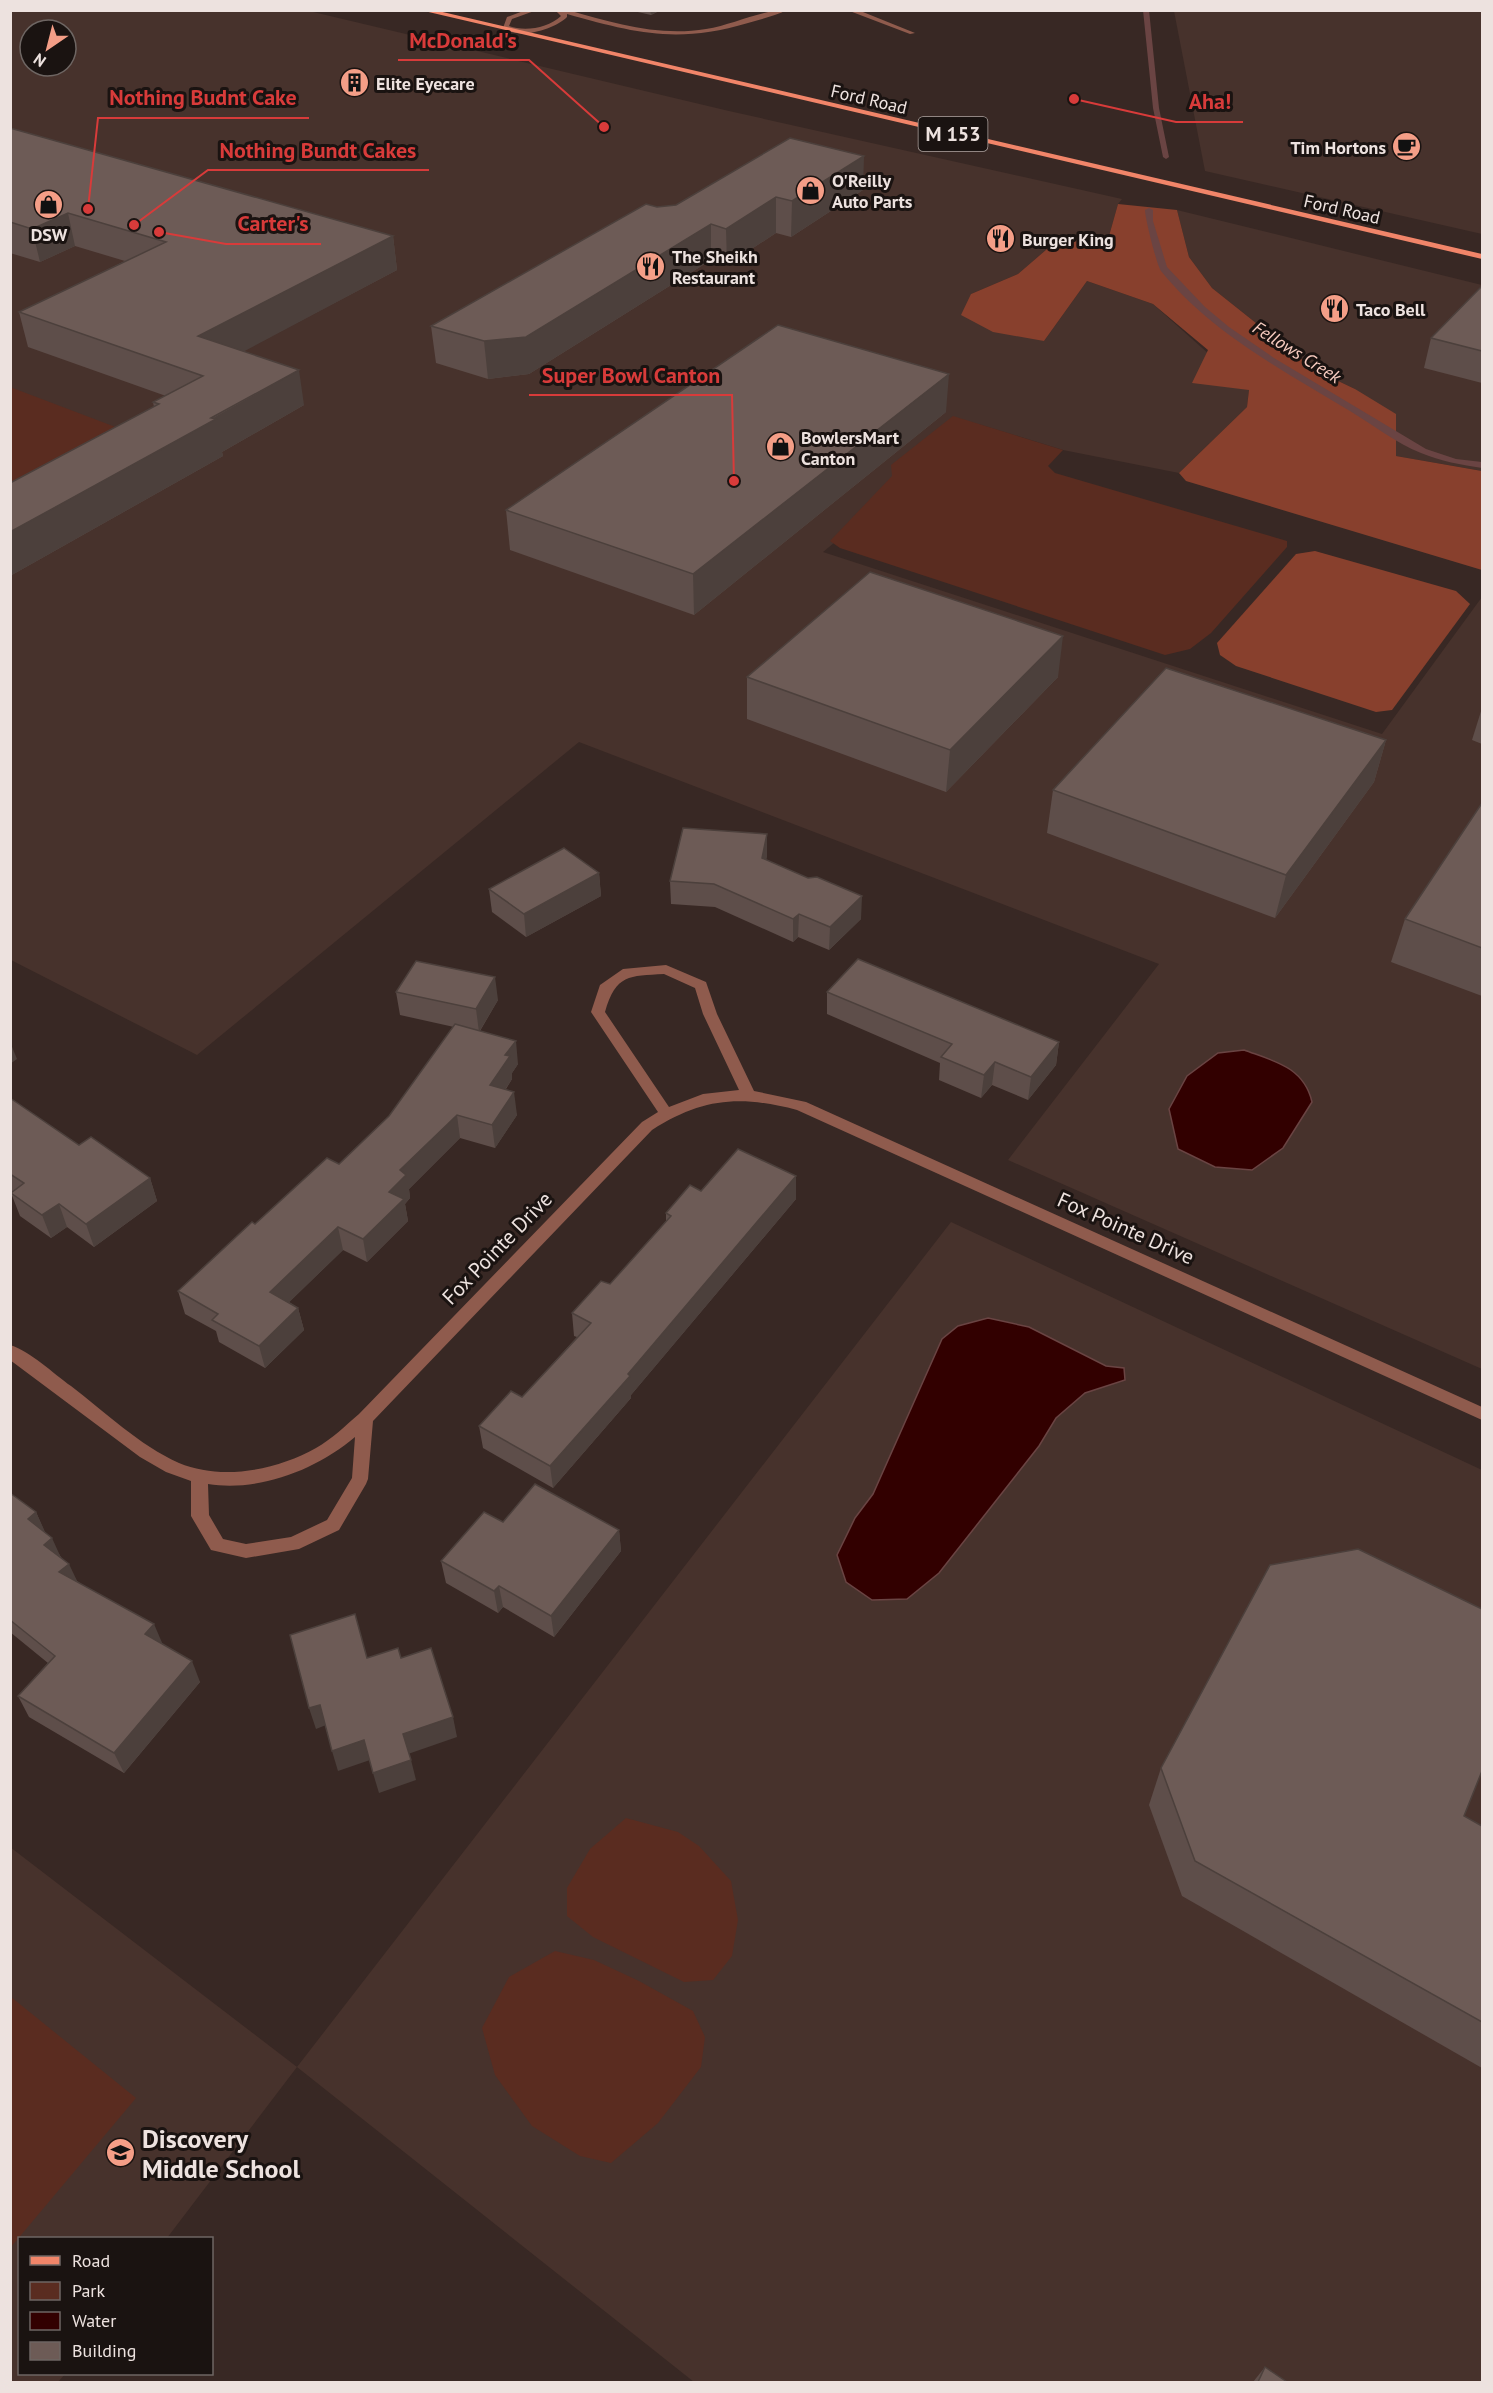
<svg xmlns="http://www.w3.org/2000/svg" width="1493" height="2393" font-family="'PT Sans',sans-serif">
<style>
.built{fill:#47322c;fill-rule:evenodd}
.green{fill:#5a2c20}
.forest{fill:#88402d}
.water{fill:#320000;stroke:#6a4443;stroke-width:1.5}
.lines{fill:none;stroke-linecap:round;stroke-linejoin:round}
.stream{fill:#6a4443;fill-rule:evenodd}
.minor{fill:#8f5b4d;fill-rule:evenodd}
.primary{fill:#f18569;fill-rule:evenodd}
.wall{fill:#5e4e4a}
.shaded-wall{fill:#4c403c}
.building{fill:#6d5b56;stroke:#4c403c;stroke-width:1.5}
.labels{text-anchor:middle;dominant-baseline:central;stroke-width:6;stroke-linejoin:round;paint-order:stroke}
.far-poi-label{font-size:18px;font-weight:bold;fill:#ede2df;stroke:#1a1311;text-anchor:start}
.far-street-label{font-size:18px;fill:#ede2df;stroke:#1a1311}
.far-water-label{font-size:18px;font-style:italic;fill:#f8ccc0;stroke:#1a1311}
.shield{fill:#1a1311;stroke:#aea4a1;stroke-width:1.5}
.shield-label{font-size:20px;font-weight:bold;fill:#ede2df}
.street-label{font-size:21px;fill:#ede2df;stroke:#1a1311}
.near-poi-label{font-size:26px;font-weight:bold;fill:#ede2df;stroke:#1a1311;text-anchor:start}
.leader{fill:none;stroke:#d83b3a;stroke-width:2}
.callout-dot{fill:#d83b3a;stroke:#1a1311;stroke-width:2}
.callout-label{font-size:22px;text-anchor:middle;font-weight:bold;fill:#d83b3a;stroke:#1a1311;stroke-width:6;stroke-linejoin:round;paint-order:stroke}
</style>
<rect width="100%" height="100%" fill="#382824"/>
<g class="built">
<path d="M10 11H309L729 111 1122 199 1118 204 1109 236 1054 243 1018 274 971 294 1044 341 1087 281 1153 304 1249 390 1247 407 1179 473 1063 450 978 424 823 552 1382 734 1482 597V1369L1008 1160 1159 964 579 742 197 1055 11 960ZM30 30H66V66H30Z"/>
<polygon points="1174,11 1482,11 1482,234 1205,171"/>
<polygon points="1177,210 1482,285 1482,471 1396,456 1355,389 1315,370 1212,288 1189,257"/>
<polygon points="951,1222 1482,1470 1482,2382 694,2382 297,2067 167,2238 20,2238 20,2374 65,2374 58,2382 11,2382 10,1847 297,2067"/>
</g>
<g class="green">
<polygon points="10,387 126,431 11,499"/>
<polygon points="953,416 1063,450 1048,466 1055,473 1287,541 1287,547 1211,633 1190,649 1165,655 840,548 830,541 892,476 891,465"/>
<polygon points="626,1818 678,1832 699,1846 731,1881 738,1920 732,1956 713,1980 684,1982 593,1937 567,1916 567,1888 590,1849"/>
<polygon points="555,1951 594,1960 639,1981 693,2011 705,2037 701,2067 658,2123 611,2163 580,2156 532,2126 495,2075 482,2028 509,1977"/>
<polygon points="11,1997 136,2098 11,2247 10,1997"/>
</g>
<g class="forest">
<polygon points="1118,204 1177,210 1189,257 1212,288 1315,370 1355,389 1396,414 1396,456 1482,471 1482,570 1186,481 1179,473 1247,407 1249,390 1192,383 1208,350 1153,304 1087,281 1044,341 993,332 961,315 971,294 1018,274 1054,243 1109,236"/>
<polygon points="1315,551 1456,591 1470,604 1392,710 1376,712 1236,666 1220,655 1217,643 1296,554"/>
</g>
<g class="water">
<path d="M1244 1050C1274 1061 1304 1067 1312 1102L1283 1148 1252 1170 1215 1167 1178 1149 1169 1109 1187 1076 1218 1053Z"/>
<polygon points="988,1318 1029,1327 1106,1366 1124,1368 1125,1380 1085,1393 1056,1418 1039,1446 939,1573 907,1599 872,1600 846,1582 837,1555 855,1518 873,1494 942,1339 958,1326"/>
</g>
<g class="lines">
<g class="stream">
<polygon points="1143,10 1149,10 1159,108 1169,157 1166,159 1163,157 1153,108"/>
<path d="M1149 208 1153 210V221L1167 267 1205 307 1229 327 1274 358 1426 449 1456 459 1482 462V468C1462 465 1440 461 1421 453 1396 443 1373 425 1350 411 1284 371 1211 333 1161 271 1157 266 1145 218 1145 210Z"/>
</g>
<g class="minor">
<path d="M526 10H537L512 19 509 26C525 32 548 28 561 16L555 10H568C613 23 659 37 706 29 733 25 760 10 787 10 775 16 761 19 748 23 677 44 635 33 567 14V17C554 30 518 40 503 28L507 17Z"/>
<polygon points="847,10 858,10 915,33 910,34"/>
<path d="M666 965 706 982 717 1014 754 1091 806 1102 1482 1407V1420L797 1110C740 1095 702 1098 652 1130L373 1421 368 1479 366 1484 339 1530 299 1549 246 1558 211 1550 191 1516V1481L166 1472 140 1457 10 1360V1345C30 1351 54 1374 71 1386 105 1412 139 1445 179 1463 222 1481 277 1470 316 1448 332 1439 345 1426 359 1414L642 1122 658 1112 591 1012 600 985 623 969ZM664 974 695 988 703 1014 739 1090 703 1094 669 1107 605 1012C616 974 629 976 664 974ZM355 1437 352 1478 327 1520 291 1537 246 1544 223 1539 209 1515 208 1484C259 1492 316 1470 355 1437Z"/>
</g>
<polygon class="primary" points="420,10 434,10 1482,254 1482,259"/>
</g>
<g class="wall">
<polygon points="629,10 661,10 651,15"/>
<polygon points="10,128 393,236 397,270 243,351 304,405 222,452 223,456 10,576 10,483 154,407 153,402 166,396 28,347 19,312 125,261 75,246 40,262 10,253"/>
<polygon points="863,190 791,237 776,233 727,265 711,260 529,374 488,379 436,363 431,326 657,207"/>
<polygon points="1482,286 1482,383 1424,368 1431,338"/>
<polygon points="946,412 694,615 510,550 506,510"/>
<polygon points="747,677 1058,677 946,792 747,719"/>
<polygon points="1482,708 1482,744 1472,740"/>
<polygon points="1386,740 1374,782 1275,918 1047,833 1053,790"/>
<polygon points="1482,803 1482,996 1391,962 1405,919"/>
<polygon points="767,834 766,860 861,919 829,950 798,937 793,942 715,907 671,904 670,881"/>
<polygon points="599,873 601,896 526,937 492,912 489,889"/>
<polygon points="396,992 498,1000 480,1031 518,1064 512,1073 512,1079 506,1089 517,1115 495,1148 460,1138 409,1189 410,1198 405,1204 408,1221 367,1262 343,1250 289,1302 298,1308 304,1330 265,1368 219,1342 216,1331 185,1314 178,1291 255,1224 339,1164 389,1116 454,1027 400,1015"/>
<polygon points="827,992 1059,1042 1056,1065 1028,1100 992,1085 981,1098 939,1080 940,1063 827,1014"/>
<polygon points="10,1098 79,1145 150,1178 157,1201 94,1247 67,1227 51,1238 20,1216 11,1193 12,1191 10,1190"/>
<polygon points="701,1191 796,1199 631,1395 631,1398 553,1488 483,1448 479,1426 522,1397 577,1337 574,1336 572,1313 610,1284 666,1221 666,1213"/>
<polygon points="10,1493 36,1512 45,1533 77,1581 163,1645 200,1682 124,1773 29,1717 18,1696 48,1663 10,1632"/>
<polygon points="503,1522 619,1530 621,1551 554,1637 503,1607 498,1613 446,1583 441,1561"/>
<polygon points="1161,1768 1464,1816 1482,1826 1482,2068 1182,1896 1149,1805"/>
<polygon points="1265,2367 1287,2382 1253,2382"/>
</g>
<g class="shaded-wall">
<polygon points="650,10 661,10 651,15"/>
<polygon points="864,156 863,190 791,237 792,201"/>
<polygon points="776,197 776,233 727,265 726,229"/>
<polygon points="68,213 75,246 40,262 32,229"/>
<polygon points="711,224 711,260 529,374 488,379 484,341"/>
<polygon points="393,236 397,270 205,372 198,336"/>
<polygon points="299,370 304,405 222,452 223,456 10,576 10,532"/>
<polygon points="949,374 946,412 694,615 693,574"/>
<polygon points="1063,636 1058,677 946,792 950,750"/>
<polygon points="1386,740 1374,782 1275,918 1286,875"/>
<polygon points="767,834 767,857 762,881 762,858"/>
<polygon points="599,873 601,896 526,937 524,914"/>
<polygon points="862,896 861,919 829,950 830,927"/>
<polygon points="799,914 798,937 793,942 793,919"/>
<polygon points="495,977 498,1000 479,1032 476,1009"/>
<polygon points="516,1041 518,1064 512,1073 512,1079 493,1108 490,1085 505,1055"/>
<polygon points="10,1042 17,1059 10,1064"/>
<polygon points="1059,1042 1056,1065 1028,1100 1031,1077"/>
<polygon points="995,1062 992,1085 981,1098 984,1075"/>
<polygon points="514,1092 517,1115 495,1148 492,1125"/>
<polygon points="457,1115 460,1138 409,1189 410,1198 405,1204 408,1221 367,1262 363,1239 400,1170"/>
<polygon points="796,1176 796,1199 631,1395 631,1398 553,1488 550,1466"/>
<polygon points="150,1178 157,1201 94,1247 86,1224"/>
<polygon points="59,1204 67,1227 51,1238 42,1215"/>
<polygon points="338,1227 343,1250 276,1315 270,1292"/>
<polygon points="298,1308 304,1330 265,1368 259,1346"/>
<polygon points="36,1512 46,1534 28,1519"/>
<polygon points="619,1530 621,1551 554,1637 551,1616"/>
<polygon points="52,1538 62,1560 44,1545"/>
<polygon points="69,1564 79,1585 59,1572"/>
<polygon points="499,1586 503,1607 498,1613 494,1591"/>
<polygon points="154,1624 163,1645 145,1634"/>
<polygon points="192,1661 200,1682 124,1773 114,1753"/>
<polygon points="320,1705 326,1725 316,1729 309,1708"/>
<polygon points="453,1717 457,1737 408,1754 403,1734"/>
<polygon points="364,1740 370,1760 338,1771 332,1751"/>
<polygon points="411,1760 416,1780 379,1793 373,1773"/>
</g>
<g class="building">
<polygon points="10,128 393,236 198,336 299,370 211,418 216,419 10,532 10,483 159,404 153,402 203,376 19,312 166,242 68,213 32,229 10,222"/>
<polygon points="790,138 864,156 792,201 776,197 726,229 711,224 526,337 484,341 431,326 646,204 657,207 676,205"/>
<polygon points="1482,286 1482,351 1431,338"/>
<polygon points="778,325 949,374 693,574 506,510"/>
<polygon points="870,572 1063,636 950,750 747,677"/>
<polygon points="1166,668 1386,740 1286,875 1053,790"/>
<polygon points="1482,803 1482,948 1405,919"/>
<polygon points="683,828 767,834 762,858 808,878 817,877 862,896 830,927 799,914 793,919 714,884 670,881"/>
<polygon points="564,848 599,873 524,914 489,889"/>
<polygon points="858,959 1059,1042 1031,1077 995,1062 984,1075 941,1057 952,1044 827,992"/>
<polygon points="416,961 495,977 476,1009 396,992"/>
<polygon points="455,1024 516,1041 505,1055 510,1056 490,1085 514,1092 492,1125 457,1115 400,1170 406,1175 389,1192 404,1199 363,1239 338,1227 270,1292 298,1308 259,1346 212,1320 218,1314 178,1291 252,1222 255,1224 327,1158 339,1164 389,1116"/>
<polygon points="10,1098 79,1145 91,1137 150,1178 86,1224 59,1204 42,1215 11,1193 24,1183 10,1174"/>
<polygon points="738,1149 796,1176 628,1374 630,1376 550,1466 479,1426 511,1391 522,1397 591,1323 572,1313 601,1281 610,1284 671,1216 666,1213 690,1185 701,1191"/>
<polygon points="535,1484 619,1530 551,1616 499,1586 494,1591 441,1561 484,1512 503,1522"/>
<polygon points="10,1493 36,1512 28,1519 52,1538 44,1545 69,1564 59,1572 154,1624 145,1634 192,1661 114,1753 18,1696 55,1656 10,1620"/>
<polygon points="1358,1549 1482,1609 1482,1771 1464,1816 1482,1826 1482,2022 1195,1861 1161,1768 1270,1565"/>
<polygon points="355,1614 367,1658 398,1648 401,1658 431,1648 453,1717 403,1734 411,1760 373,1773 364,1740 332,1751 320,1705 309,1708 290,1635"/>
<polygon points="1265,2367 1287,2382 1258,2382"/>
</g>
<defs>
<symbol id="building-disc" viewBox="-11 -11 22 22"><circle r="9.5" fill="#f49e87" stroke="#1a1311"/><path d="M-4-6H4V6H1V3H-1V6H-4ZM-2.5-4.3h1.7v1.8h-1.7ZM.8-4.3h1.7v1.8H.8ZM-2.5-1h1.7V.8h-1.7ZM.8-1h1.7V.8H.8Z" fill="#111"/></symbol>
<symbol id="cafe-disc" viewBox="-11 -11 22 22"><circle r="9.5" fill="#f49e87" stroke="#1a1311"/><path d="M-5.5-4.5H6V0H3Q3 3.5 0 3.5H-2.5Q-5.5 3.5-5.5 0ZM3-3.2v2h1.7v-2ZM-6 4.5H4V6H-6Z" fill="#111"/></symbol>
<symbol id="shop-disc" viewBox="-11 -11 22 22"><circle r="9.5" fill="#f49e87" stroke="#1a1311"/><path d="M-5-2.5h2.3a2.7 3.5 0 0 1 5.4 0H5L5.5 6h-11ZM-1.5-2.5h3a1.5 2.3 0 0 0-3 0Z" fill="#111"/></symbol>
<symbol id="restaurant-disc" viewBox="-11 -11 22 22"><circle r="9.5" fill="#f49e87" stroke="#1a1311"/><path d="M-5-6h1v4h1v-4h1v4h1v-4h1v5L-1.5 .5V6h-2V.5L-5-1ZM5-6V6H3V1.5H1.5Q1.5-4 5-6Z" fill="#111"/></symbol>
<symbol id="school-disc" viewBox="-11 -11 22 22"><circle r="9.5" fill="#f49e87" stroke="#1a1311"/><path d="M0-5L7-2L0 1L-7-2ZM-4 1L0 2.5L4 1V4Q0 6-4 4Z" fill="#111"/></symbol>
</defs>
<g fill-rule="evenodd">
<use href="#building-disc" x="338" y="66" width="33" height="33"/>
<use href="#cafe-disc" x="1390" y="130" width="33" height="33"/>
<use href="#shop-disc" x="794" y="174" width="33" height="33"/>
<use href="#shop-disc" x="32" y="188" width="33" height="33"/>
<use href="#restaurant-disc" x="984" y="222" width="33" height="33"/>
<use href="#restaurant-disc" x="634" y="250" width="33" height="33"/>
<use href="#restaurant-disc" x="1318" y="292" width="33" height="33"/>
<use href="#shop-disc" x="764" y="430" width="33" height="33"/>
<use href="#school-disc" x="104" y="2136" width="33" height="33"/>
</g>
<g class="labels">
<g class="far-poi-label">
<text x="376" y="83">Elite Eyecare</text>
<text x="1386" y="147" text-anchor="end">Tim Hortons</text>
<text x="832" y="180">O'Reilly<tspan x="832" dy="21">Auto Parts</tspan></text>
<text x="49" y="234" text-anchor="middle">DSW</text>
<text x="1022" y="239">Burger King</text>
<text x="672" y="256">The Sheikh<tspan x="672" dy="21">Restaurant</tspan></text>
<text x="1356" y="309">Taco Bell</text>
<text x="801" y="437">BowlersMart<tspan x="801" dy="21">Canton</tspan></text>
</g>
<g class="far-street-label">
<text transform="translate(869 99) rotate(13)">Ford Road</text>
<text transform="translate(1342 209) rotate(13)">Ford Road</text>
</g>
<g class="far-water-label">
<text transform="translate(1297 352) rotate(32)">Fellows Creek</text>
</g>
<rect class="shield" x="918.5" y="117" width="69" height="34" rx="4.5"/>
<g class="shield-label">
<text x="953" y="134">M 153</text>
</g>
<g class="street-label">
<text transform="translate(1126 1228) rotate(24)">Fox Pointe Drive</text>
<text transform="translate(497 1248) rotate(-46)">Fox Pointe Drive</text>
</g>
<g class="near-poi-label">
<text x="142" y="2138">Discovery<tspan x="142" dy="30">Middle School</tspan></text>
</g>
</g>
<path class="leader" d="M604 127L529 60H398M88 209L98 118H309M1074 99L1176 122H1243M134 225L208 170H429M159 232L226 244H321M734 481L732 395H529"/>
<g class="callout-dot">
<circle cx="604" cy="127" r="6"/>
<circle cx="88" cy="209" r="6"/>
<circle cx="1074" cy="99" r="6"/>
<circle cx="134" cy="225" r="6"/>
<circle cx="159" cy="232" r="6"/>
<circle cx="734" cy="481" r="6"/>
</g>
<g class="callout-label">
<text x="463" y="48">McDonald's</text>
<text x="203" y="105">Nothing Budnt Cake</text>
<text x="1210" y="109">Aha!</text>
<text x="318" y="158">Nothing Bundt Cakes</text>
<text x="273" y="231">Carter's</text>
<text x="631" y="383">Super Bowl Canton</text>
</g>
<rect width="1493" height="2393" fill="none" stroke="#ede2df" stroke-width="24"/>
<rect x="18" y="2237" width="195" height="138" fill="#1a1311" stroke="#6e6663" stroke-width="1.5"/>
<rect x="30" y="2256" width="30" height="9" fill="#f18569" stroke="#6e6663" stroke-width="1.5"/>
<text x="72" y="2267" font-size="18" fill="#ede2df">Road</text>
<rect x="30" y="2282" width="30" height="18" fill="#5a2c20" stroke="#6e6663" stroke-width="1.5"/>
<text x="72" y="2297" font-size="18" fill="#ede2df">Park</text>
<rect x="30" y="2312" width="30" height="18" fill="#320000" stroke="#6e6663" stroke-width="1.5"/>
<text x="72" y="2327" font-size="18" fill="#ede2df">Water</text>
<rect x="30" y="2342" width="30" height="18" fill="#6d5b56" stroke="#6e6663" stroke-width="1.5"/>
<text x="72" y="2357" font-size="18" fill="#ede2df">Building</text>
<g transform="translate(48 48) rotate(215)"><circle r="28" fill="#1a1311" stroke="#6e6663" stroke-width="1.5"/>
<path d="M0-4.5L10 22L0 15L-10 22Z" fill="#f49e87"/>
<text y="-9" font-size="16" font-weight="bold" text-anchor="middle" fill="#ede2df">N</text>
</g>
</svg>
